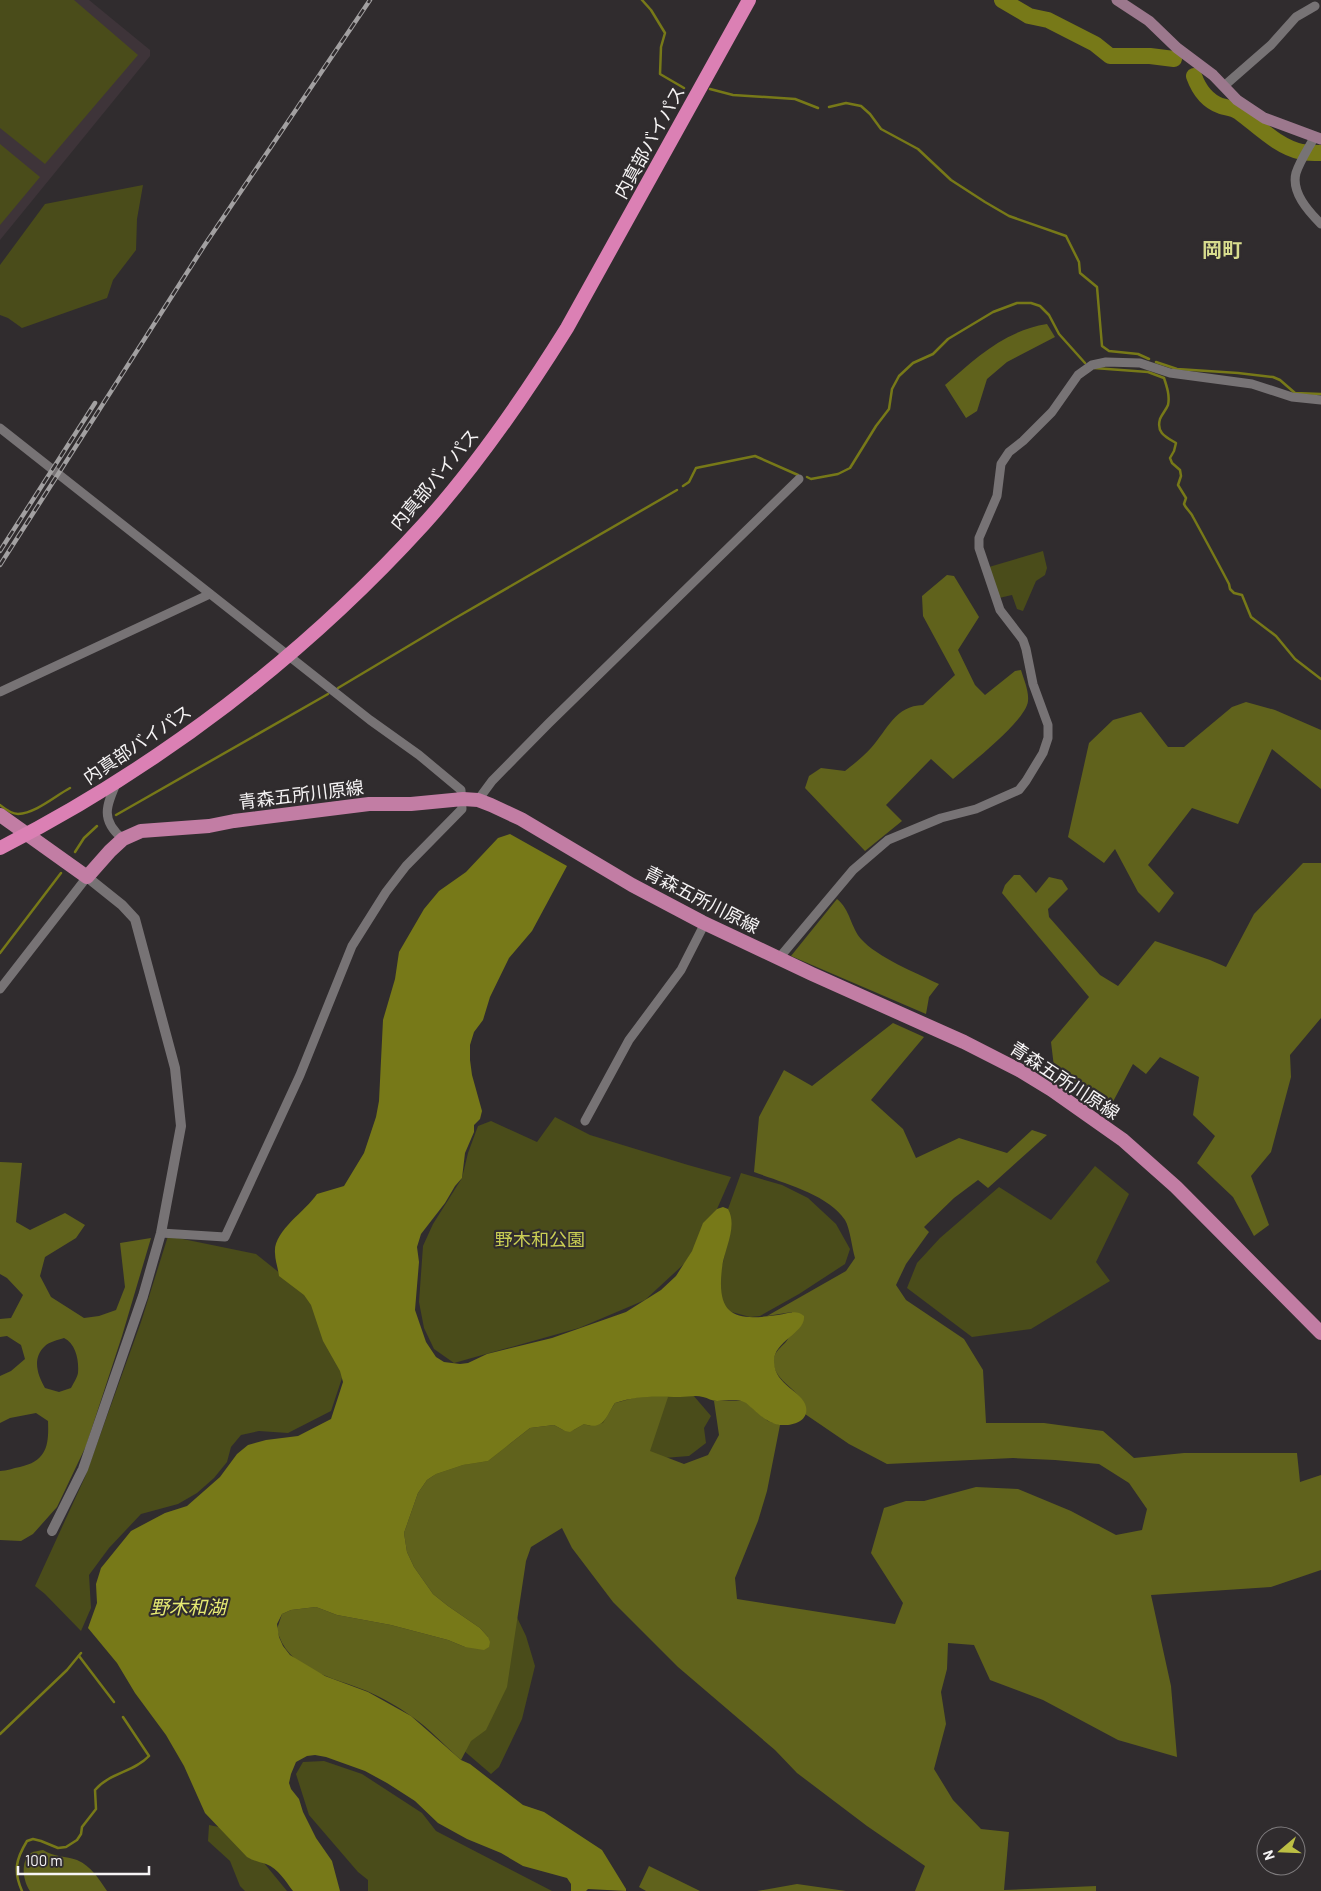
<svg xmlns="http://www.w3.org/2000/svg" width="1321" height="1891" font-family="Barlow,'Noto Sans JP',sans-serif">
<style>
.built{fill:#3e3439}
.green{fill:#4a4c1a}
.forest{fill:#60621c;fill-rule:evenodd}
.water{fill:#777918}
.lines{fill:none;stroke-linecap:round;stroke-linejoin:round}
.stream{stroke:#777918;stroke-width:2.5}
.river{stroke:#777918;stroke-width:16}
.minor{stroke:#777375;stroke-width:9}
.tertiary{stroke:#777375;stroke-width:10}
.secondary{stroke:#9c788d;stroke-width:11}
.primary{stroke:#c27da4;stroke-width:14}
.trunk{stroke:#db80b4;stroke-width:14}
.rail-casing{stroke:#a2a0a1;stroke-width:4.5}
.rail{stroke:#302c2e;stroke-width:2.5;stroke-dasharray:8;stroke-linecap:butt}
.labels{text-anchor:middle;dominant-baseline:central;stroke-width:4.5;stroke-linejoin:round;paint-order:stroke}
.street-label{font-size:18px;fill:#f6f4f5;stroke:#302c2e}
.park-label{font-size:18px;fill:#cace54;stroke:#302c2e}
.water-label{font-size:19px;font-style:italic;fill:#e7eb73;stroke:#302c2e}
.quarter-label{font-size:20px;font-weight:bold;fill:#d8dd8e;stroke:#302c2e}
</style>
<rect width="100%" height="100%" fill="#302c2e"/>
<polygon class="built" points="0,0 89,0 150,50 150,56 0,240"/>
<g class="green">
<polygon points="0,0 74,0 138,55 45,164 0,128"/>
<polygon points="0,144 40,177 0,225"/>
<polygon points="143,185 137,219 136,250 113,280 107,298 22,328 8,318 0,315 0,265 45,204"/>
<polygon points="1043,551 1047,568 1045,575 1036,581 1023,611 1017,609 1012,595 999,598 989,567"/>
<polygon points="555,1117 590,1135 688,1165 731,1177 717,1209 685,1263 645,1300 579,1328 454,1363 434,1349 424,1328 419,1302 423,1246 433,1224 462,1178 468,1153 478,1126 491,1121 537,1142"/>
<polygon points="1095,1166 1129,1194 1096,1262 1110,1281 1031,1329 972,1337 907,1288 917,1263 940,1238 999,1187 1051,1220"/>
<polygon points="741,1173 782,1185 808,1198 836,1224 850,1249 845,1264 799,1294 760,1316 750,1317 728,1311 712,1300 724,1259 728,1209"/>
<polygon points="168,1236 256,1254 311,1298 343,1375 331,1411 288,1433 259,1431 241,1435 231,1447 227,1462 214,1478 197,1493 178,1504 141,1514 109,1548 89,1575 91,1608 81,1631 45,1594 35,1586 85,1477 141,1322"/>
<polygon points="672,1392 693,1395 711,1416 704,1428 706,1443 689,1456 601,1463 550,1477 511,1490 468,1508 448,1513 450,1529 466,1554 512,1607 526,1636 535,1666 522,1719 499,1767 491,1774 413,1707 357,1677 302,1657 288,1641 284,1625 290,1617 299,1614 363,1621 419,1637 460,1652 490,1654 495,1641 483,1623 447,1594 412,1547 413,1516 436,1471 480,1461 506,1446 592,1421 618,1403 644,1394"/>
<polygon points="324,1761 362,1774 422,1813 436,1831 552,1891 368,1891 368,1880 358,1872 309,1815 296,1774 303,1762"/>
<polygon points="209,1825 224,1828 264,1863 287,1891 245,1891 240,1886 230,1861 208,1841"/>
</g>
<g class="forest">
<path d="M1047 324 1055 337 1007 362 987 379 977 411 966 418 945 385C976 358 1004 331 1047 324Z"/>
<path d="M947 575 954 576 979 617 958 650 975 685 985 695 1015 671 1021 670C1024 680 1029 691 1028 701 1026 721 970 764 953 779L931 759 886 805 902 821 865 851 805 788 809 776 821 768 845 771C854 764 864 756 871 748 888 729 895 706 923 705L955 675 923 616 922 596Z"/>
<polygon points="1246,702 1275,710 1321,730 1321,789 1272,749 1238,824 1192,808 1148,865 1174,893 1159,913 1138,892 1115,849 1104,863 1068,837 1089,743 1113,720 1141,712 1168,747 1184,747 1232,707"/>
<polygon points="1303,863 1321,863 1321,1018 1290,1055 1291,1077 1271,1152 1251,1176 1269,1225 1254,1236 1233,1197 1197,1163 1215,1136 1193,1115 1199,1077 1160,1057 1146,1074 1133,1064 1108,1111 1054,1067 1051,1042 1089,997 1002,893 1005,885 1014,875 1020,875 1036,893 1049,877 1062,880 1068,889 1048,909 1049,917 1100,975 1118,986 1155,941 1210,960 1226,967 1254,914"/>
<path d="M837 899C850 909 851 928 861 939 877 957 916 973 939 984L929 997 926 1014 791 956Z"/>
<path d="M893 1023 924 1037 871 1100 903 1129 916 1158 959 1138 1007 1153 1032 1130 1047 1135 988 1188 978 1180 954 1198 924 1227 929 1232 906 1264 896 1285 906 1300 964 1339 983 1370 986 1423H1044L1103 1431 1134 1458 1184 1453H1297L1300 1482 1321 1475V1570L1271 1587 1151 1595 1171 1686 1177 1757 1118 1740 1043 1700 990 1680 974 1645 948 1643 947 1669 941 1692 946 1724 934 1769 953 1800 981 1829 1009 1832 1004 1890 1096 1886V1891H915L925 1866 867 1826 797 1773 775 1750 678 1667 613 1602 572 1548 562 1528 531 1547 526 1561 507 1687 486 1730 471 1741 461 1760C444 1745 429 1728 411 1716 399 1707 382 1698 367 1691 333 1677 286 1670 277 1629L282 1614 291 1610 316 1607 337 1615 391 1625 448 1640 465 1647H471L488 1637 480 1628 448 1606 433 1594 414 1567 407 1552 404 1533 418 1493 427 1480 436 1474 463 1465 488 1461 530 1428 554 1425 565 1431 574 1430 584 1424 590 1426 603 1423 615 1403 638 1397H668L650 1451 684 1464 708 1455 719 1435 714 1401H744L768 1421 780 1425 767 1491 758 1521 735 1578 737 1599 895 1624 903 1603 871 1553 884 1508 906 1501H924L976 1487 1018 1489 1071 1511 1116 1535 1142 1530 1147 1509 1129 1483 1099 1464 1055 1460 1013 1458 887 1464 849 1444 805 1414C809 1394 778 1385 774 1366 771 1349 786 1347 789 1336 792 1329 791 1319 792 1312L767 1316 846 1271 855 1258C852 1248 850 1228 845 1220 828 1194 783 1183 754 1172L759 1117 784 1070 812 1086Z"/>
<path d="M0 1162 22 1163 16 1222 30 1230 65 1213 85 1225 76 1238 45 1257 40 1276 51 1297 84 1318 99 1316 116 1310 125 1287 120 1243 151 1238 122 1336 86 1446 57 1507 33 1534 21 1541 0 1540V1471C7 1471 13 1468 20 1467 47 1461 49 1445 48 1421L36 1413 10 1418 0 1423V1376L11 1371 25 1359 21 1345 7 1336 0 1337V1319L11 1318 23 1295 7 1278 0 1274ZM64 1338C76 1344 79 1360 78 1373 77 1378 73 1384 71 1388L59 1392 45 1388C37 1374 32 1358 45 1346 49 1342 58 1340 64 1338Z"/>
<path d="M43 1850C54 1857 66 1856 77 1860 91 1866 99 1879 107 1891H30C23 1881 20 1861 31 1853 34 1851 39 1851 43 1850Z"/>
<polygon points="649,1866 700,1891 646,1891 639,1887"/>
<polygon points="797,1884 846,1891 757,1891"/>
</g>
<path class="water" d="M510 834 567 866 532 931 509 958 490 997 483 1020 474 1032 470 1045V1060L472 1075 482 1111 480 1119 474 1125V1132L465 1153 462 1178 455 1186 445 1203 421 1234 417 1247 419 1262 415 1310 426 1342 436 1357 444 1362 460 1364 468 1363 487 1354 552 1338 626 1312 661 1290 676 1276 692 1251 703 1223 717 1209 723 1207 728 1209C738 1227 724 1249 722 1268 716 1318 736 1321 778 1315 788 1314 796 1309 804 1316 806 1333 773 1341 774 1362 775 1386 803 1391 806 1407 809 1421 792 1426 782 1425 772 1425 760 1416 753 1409 750 1407 747 1403 744 1402 737 1399 725 1401 717 1401 712 1401 708 1398 703 1397 696 1395 687 1397 680 1397 655 1397 639 1395 615 1403 606 1416 604 1431 584 1424L570 1432 565 1431 554 1425 530 1428 488 1461 463 1465 436 1474 427 1480 418 1493 404 1533 407 1552 414 1567 433 1594 448 1606 480 1628 488 1637 490 1642 489 1647 484 1650 465 1647 448 1640 391 1625 337 1615 316 1607 291 1610 282 1614 277 1624 279 1637 283 1646 290 1655 325 1676 368 1692 411 1716 461 1760 470 1764 523 1805 544 1812 602 1850 626 1889V1891L588 1889 586 1891H571V1884L567 1878 523 1866 501 1853 467 1839 438 1823 415 1801 387 1783 365 1771 326 1757 315 1755 307 1756 296 1762 291 1774 289 1783 291 1789 299 1799 303 1812 316 1838 332 1861 340 1891H293C286 1882 278 1868 266 1864 259 1862 254 1861 247 1857L205 1813 184 1766 166 1735 135 1693 117 1663 88 1628 97 1603 96 1584 101 1568 131 1531 165 1513 187 1506 220 1477 237 1454 248 1445 266 1440 298 1436 331 1419 343 1382 340 1371 323 1341 311 1305 304 1295 279 1276C278 1268 275 1260 275 1253 273 1231 305 1212 317 1194L344 1186 364 1153 376 1117 379 1101 383 1020 395 979 399 952 424 909 439 891 466 872 498 838Z"/>
<g class="lines">
<g class="stream">
<polyline points="642,0 651,10 665,33 661,47 660,74 684,88"/>
<polyline points="710,89 733,95 795,99 818,108"/>
<polyline points="829,107 846,103 861,106 870,114 881,129 918,149 951,180 985,202 1009,216 1066,236 1079,262 1080,273 1097,287 1102,346 1109,351 1138,354 1149,359"/>
<polyline points="1156,362 1177,369 1238,373 1273,377 1280,380 1295,393 1321,394"/>
<path d="M1094 368 1148 372 1164 378C1167 387 1170 396 1168 405 1166 410 1162 414 1160 419 1156 433 1166 437 1176 443L1174 451 1170 458 1172 463 1180 470 1181 476 1178 485 1186 498 1184 504C1186 509 1191 512 1193 517 1205 539 1217 561 1229 584L1230 589 1234 593 1242 595 1251 617 1276 636 1295 659 1321 679"/>
<polyline points="807,477 811,479 838,474 850,468 876,426 889,409 892,389 899,376 913,363 933,354 948,339 993,312 1017,303 1031,303 1040,306 1049,315 1059,334 1085,363"/>
<polyline points="683,486 689,482 696,468 755,456 798,475"/>
<polyline points="338,688 452,620 677,490"/>
<path d="M0 805C5 809 11 814 18 814 36 813 55 796 70 788"/>
<polyline points="116,815 328,694"/>
<polyline points="75,852 84,838 97,826"/>
<polyline points="0,953 61,873"/>
<polyline points="79,1656 114,1702"/>
<polyline points="0,1734 67,1670 81,1653"/>
<path d="M22 1891C13 1871 16 1859 27 1841L33 1839 41 1841 58 1848 66 1847 77 1840 81 1834 82 1827 96 1809 95 1790C109 1773 134 1772 149 1756L123 1717"/>
</g>
<g class="river">
<polyline points="1002,0 1029,16 1048,20 1095,44 1110,56 1150,56 1174,59"/>
<path d="M1194 76C1199 90 1207 101 1221 106 1228 108 1233 108 1239 112 1258 126 1278 147 1302 152 1308 153 1315 153 1321 153"/>
</g>
<g class="minor">
<polyline points="1224,86 1271,45 1296,17 1315,6"/>
<path d="M1314 138C1308 149 1300 161 1296 173 1291 192 1308 211 1321 224"/>
<polyline points="0,428 370,720 419,755 461,790 462,809 406,866 386,892 352,946 300,1075 225,1237 161,1233"/>
<polyline points="0,692 210,594"/>
<path d="M117 782C106 806 100 820 123 839"/>
<polyline points="478,800 492,781 549,723 799,479"/>
<polyline points="779,958 853,870 888,840 941,818 976,809 1019,790 1026,781 1043,753 1048,738 1048,725 1033,684 1026,649 1023,640 1000,610 979,548 979,538 997,496 1001,464 1009,452 1023,441 1052,412 1078,375 1092,365 1106,362 1140,363 1170,373 1252,384 1292,397 1321,400"/>
<polyline points="0,989 87,877"/>
<polyline points="585,1121 629,1040 681,970 705,923"/>
</g>
<polyline class="tertiary" points="52,1531 83,1469 143,1296 161,1233 181,1126 175,1068 135,919 122,905 87,877"/>
<polyline class="secondary" points="1117,0 1149,21 1177,48 1213,75 1237,100 1264,118 1321,139"/>
<polyline class="primary" points="0,815 87,877 110,851 123,839 141,831 209,826 234,821 369,804 411,804 463,799 478,800 491,805 521,819 632,885 702,922 812,974 964,1042 1019,1070 1052,1090 1123,1140 1176,1187 1321,1333"/>
<path class="trunk" d="M0 848C159 767 304 656 424 524 478 464 524 397 567 328L749 0"/>
<defs>
<g id="rail">
<polyline points="0,551 95,403"/>
<polyline points="0,565 204,246 370,0"/>
</g>
</defs>
<use href="#rail" class="rail-casing"/>
<use href="#rail" class="rail"/>
</g>
<g class="labels">
<g class="street-label">
<text transform="translate(649 142) rotate(-61)">内真部バイパス</text>
<text transform="translate(434 479) rotate(-50)">内真部バイパス</text>
<text transform="translate(137 744) rotate(-34)">内真部バイパス</text>
<text transform="translate(301 794) rotate(-7)">青森五所川原線</text>
<text transform="translate(702 899) rotate(27)">青森五所川原線</text>
<text transform="translate(1065 1080) rotate(33)">青森五所川原線</text>
</g>
<g class="park-label">
<text x="540" y="1239">野木和公園</text>
</g>
<g class="water-label">
<text x="188" y="1606">野木和湖</text>
</g>
<g class="quarter-label">
<text x="1222" y="249">岡町</text>
</g>
</g>
<g transform="translate(1281 1851) rotate(251)"><circle r="24" fill="#302c2e" stroke="#7f7c7e"/>
<path d="M0-4L9 19L0 12L-9 19Z" fill="#bcbf44"/>
<text y="-8" font-size="14" font-weight="bold" text-anchor="middle" fill="#f6f4f5">N</text>
</g>
<path d="M18 1866v8h131v-8" fill="none" stroke="#f6f4f5" stroke-width="2.5"/>
<text x="25" y="1866" font-size="15" fill="#f6f4f5" stroke="#302c2e" stroke-width="4" paint-order="stroke">100 m</text>
</svg>
